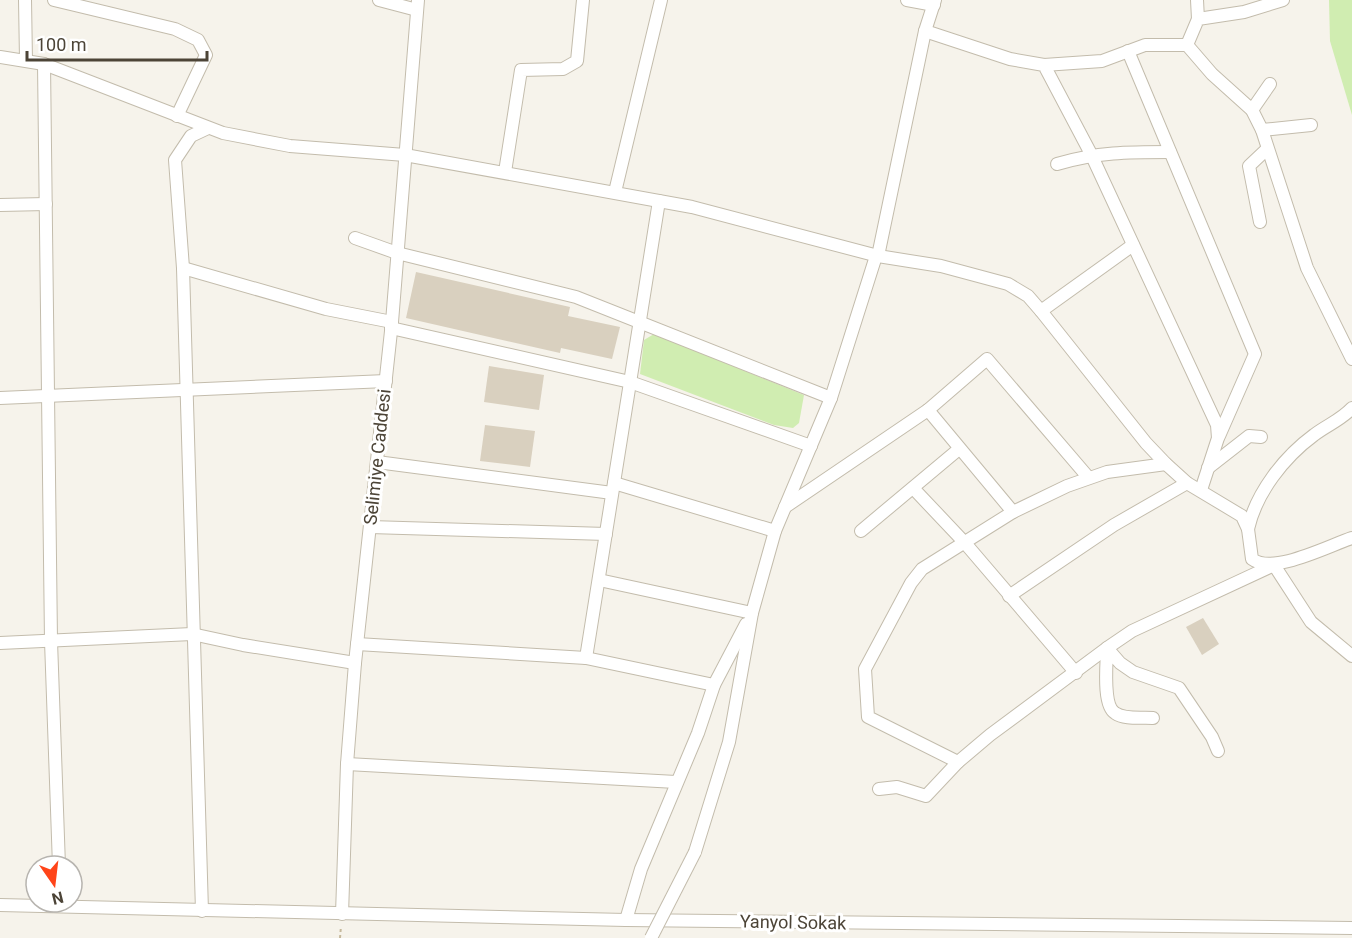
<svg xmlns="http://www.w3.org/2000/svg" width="1352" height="938" font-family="Roboto,sans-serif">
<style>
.green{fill:#d0edb1}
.building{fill:#d9d0bf}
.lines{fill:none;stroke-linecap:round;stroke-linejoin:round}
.minor-casing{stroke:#c3bcac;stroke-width:14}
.path{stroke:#c6b99c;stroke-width:2;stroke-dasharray:3 3;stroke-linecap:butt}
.minor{stroke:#fff;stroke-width:12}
.minor-bridge-casing{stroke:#c3bcac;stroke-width:14;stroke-linecap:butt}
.minor-bridge{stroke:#fff;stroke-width:12}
.labels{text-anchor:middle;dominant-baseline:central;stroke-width:6;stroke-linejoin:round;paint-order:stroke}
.street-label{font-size:18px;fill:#4c4437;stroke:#fff}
</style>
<rect width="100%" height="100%" fill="#f6f3eb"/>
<g class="green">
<polygon points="1329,0 1352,0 1352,115 1330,41"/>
<polygon points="654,334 804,395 799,423 793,428 774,425 640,374 644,340"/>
</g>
<g class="building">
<polygon points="416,272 570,307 568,316 620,327 612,359 561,348 560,353 406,318"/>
<polygon points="489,366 544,375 539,410 484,402"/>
<polygon points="485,425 535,431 530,467 480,461"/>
<polygon points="1203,618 1219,644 1202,655 1186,627"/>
</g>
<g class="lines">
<defs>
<g id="minor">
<polyline points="25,0 26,60"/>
<polyline points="54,0 175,29 198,40 206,55 177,116"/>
<polyline points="379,0 417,10"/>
<polyline points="907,0 934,5"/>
<polyline points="1197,0 1198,19"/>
<polyline points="925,31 1010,59 1044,65 1091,154 1217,425 1218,438 1201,490"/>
<polyline points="1187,45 1198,19 1244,12 1283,0"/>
<polyline points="1128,51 1255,354 1219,436"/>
<path d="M0 57 44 64 223 133 290 146 405 155 692 207 878 256 941 266 1008 284 1028 296 1041 311 1146 443 1166 464 1187 483 1242 516 1248 529 1252 559C1273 575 1328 546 1352 538"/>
<polyline points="44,64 51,641 59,866"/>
<polyline points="1044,65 1102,61 1145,45 1187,45 1212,74 1252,110 1262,130 1307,268 1352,359"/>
<polyline points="1252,110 1270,84"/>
<polyline points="1262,130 1311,125"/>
<path d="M1057 164C1097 152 1129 152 1170 152"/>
<polyline points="505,172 521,70 563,69 577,61 583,0"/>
<polyline points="615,192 661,0"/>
<polyline points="0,205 46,204"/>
<polyline points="1260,222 1249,166 1267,149"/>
<polyline points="355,238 397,253 576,297 831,398"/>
<polyline points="878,256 925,31 935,0"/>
<polyline points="183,268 326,309 392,322"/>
<polyline points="1041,311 1133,245"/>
<polyline points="391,328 630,382 811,446"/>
<polyline points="0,398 386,381"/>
<polyline points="928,410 1013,512"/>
<polyline points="377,462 612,493"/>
<polyline points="1208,468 1249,436 1261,437"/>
<polyline points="614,483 775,531"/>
<polyline points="913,488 965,543 1076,673"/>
<polyline points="785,507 928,410 987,359 1088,477"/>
<polyline points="370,527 606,534"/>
<path d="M1248 529C1256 493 1284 457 1314 435 1327 425 1341 420 1352 408"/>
<polyline points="861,531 959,449"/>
<polyline points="599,580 752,613"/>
<polyline points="1009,596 1114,525 1187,483"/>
<polyline points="0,643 192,634 243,645 355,663"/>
<polyline points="357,644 586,658 714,685"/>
<polyline points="586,658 659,201"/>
<path d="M1153 718C1142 717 1125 720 1115 713 1102 705 1107 662 1107 648L1120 663 1133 672 1179 688 1212 737 1218 751"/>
<polyline points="958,762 868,717 865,669 911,583 922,569 1013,512 1067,486 1107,472 1166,464"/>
<polyline points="347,764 676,782"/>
<polyline points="879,789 897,787 926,796 958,762 990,735 1107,648 1132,631 1274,565 1311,622 1352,656"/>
<polyline points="695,852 729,742 752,613 775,531 831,398 876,256"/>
<polyline points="0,905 626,920 1352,928"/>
<polyline points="202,911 183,268 175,160 191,136 208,128"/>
<polyline points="342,914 347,764 355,663 392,322 418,0"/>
<polyline points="626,920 641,869 698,733 714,685 746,624"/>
</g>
</defs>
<use href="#minor" class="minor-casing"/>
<polyline class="path" points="340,938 341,926"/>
<use href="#minor" class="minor"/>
<defs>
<polyline id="minor-bridge" points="651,938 695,852"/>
</defs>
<use href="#minor-bridge" class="minor-bridge-casing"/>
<use href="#minor-bridge" class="minor-bridge"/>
</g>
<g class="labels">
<g class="street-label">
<text transform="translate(377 457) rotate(-84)">Selimiye Caddesi</text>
<text transform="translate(793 922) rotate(1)">Yanyol Sokak</text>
</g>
</g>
<g transform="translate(54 884) rotate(166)"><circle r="28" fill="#ffffff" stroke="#b7b4af" stroke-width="1.5"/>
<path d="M0-4.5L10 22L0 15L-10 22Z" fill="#ff4419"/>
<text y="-9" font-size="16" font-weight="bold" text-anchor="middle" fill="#4c4437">N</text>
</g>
<path d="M27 51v9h180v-9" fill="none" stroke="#4c4437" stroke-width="3"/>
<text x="36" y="51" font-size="18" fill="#4c4437" stroke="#ffffff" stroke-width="4.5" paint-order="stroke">100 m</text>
</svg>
